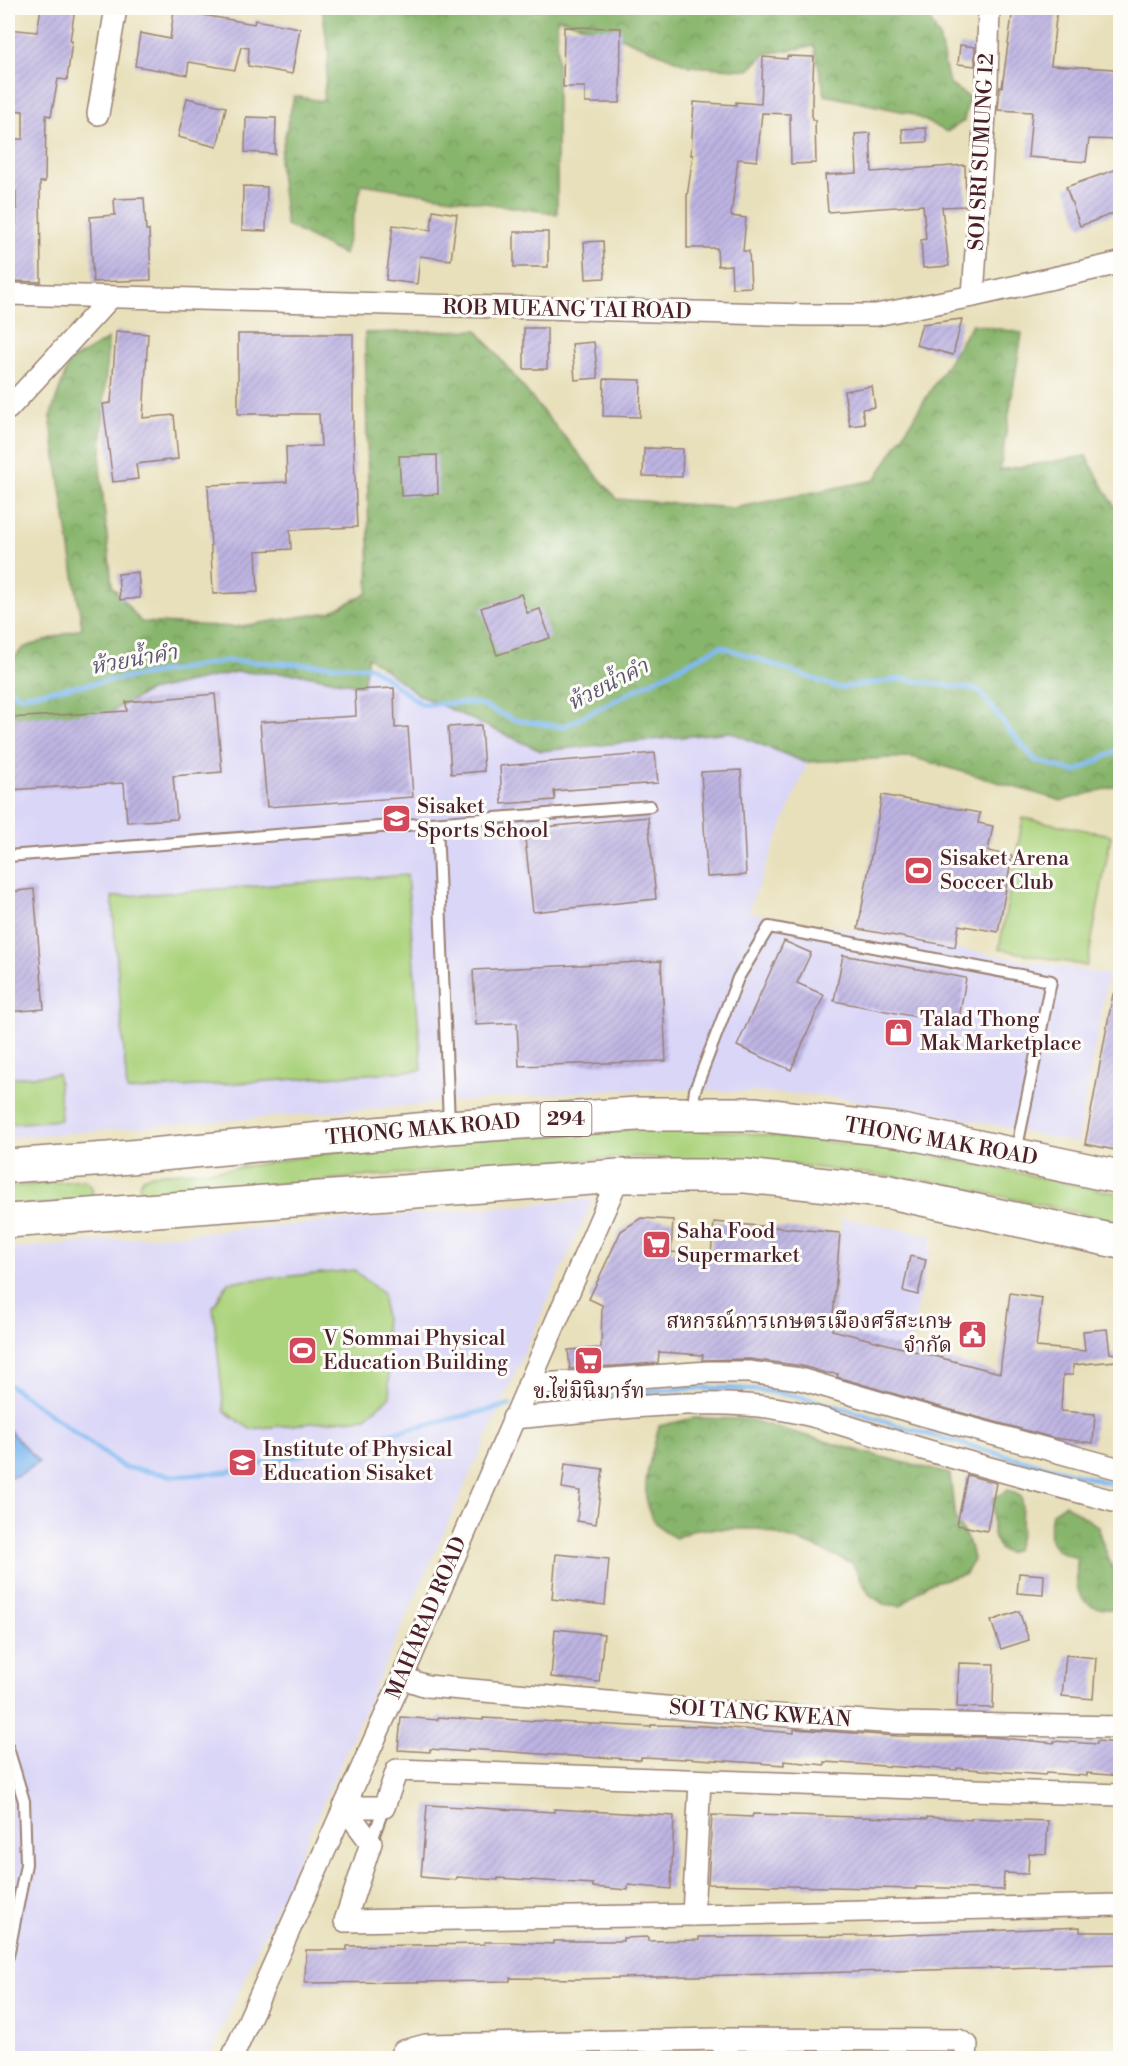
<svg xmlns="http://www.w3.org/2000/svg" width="1128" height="2066" font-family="'Libre Bodoni','Noto Serif Thai',serif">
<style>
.built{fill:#dad6f7}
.grass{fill:#abd37d;stroke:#7a7954;stroke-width:1.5}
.forest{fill:url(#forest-crowns);stroke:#696a4c;stroke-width:1.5}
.water{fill:#83baf2;stroke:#666c8e;stroke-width:1.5}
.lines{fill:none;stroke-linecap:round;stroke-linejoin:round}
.stream{stroke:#83baf2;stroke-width:5}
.building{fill:url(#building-hatch)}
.lane-casing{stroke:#998073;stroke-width:14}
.street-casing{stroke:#998073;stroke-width:24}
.primary-casing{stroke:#998073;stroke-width:36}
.lane{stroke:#fff;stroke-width:10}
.street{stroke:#fff;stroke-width:21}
.primary{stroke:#fff;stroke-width:33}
.labels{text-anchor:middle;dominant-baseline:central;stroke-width:6;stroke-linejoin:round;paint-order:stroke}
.shield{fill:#fdfcf7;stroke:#806168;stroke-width:1.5}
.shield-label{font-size:20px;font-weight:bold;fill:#4a1f2b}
.street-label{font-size:21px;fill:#4a1f2b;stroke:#fdfcf7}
.poi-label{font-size:21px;fill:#4a1f2b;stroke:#fdfcf7;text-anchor:start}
.water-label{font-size:22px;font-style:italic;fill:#5e5571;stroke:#fdfcf7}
</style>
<defs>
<pattern id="forest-crowns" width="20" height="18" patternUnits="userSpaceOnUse" patternTransform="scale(1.5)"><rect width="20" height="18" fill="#88b56c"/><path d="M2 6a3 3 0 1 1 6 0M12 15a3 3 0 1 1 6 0" fill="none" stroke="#719359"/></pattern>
<pattern id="building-hatch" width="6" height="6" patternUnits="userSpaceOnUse" patternTransform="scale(1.5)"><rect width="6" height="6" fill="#bdb4e2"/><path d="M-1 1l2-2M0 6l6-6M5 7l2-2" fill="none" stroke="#a49ac2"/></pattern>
</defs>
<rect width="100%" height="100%" fill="#fdfcf7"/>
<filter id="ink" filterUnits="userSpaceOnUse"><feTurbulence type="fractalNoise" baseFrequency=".0167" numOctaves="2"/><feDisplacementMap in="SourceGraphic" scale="12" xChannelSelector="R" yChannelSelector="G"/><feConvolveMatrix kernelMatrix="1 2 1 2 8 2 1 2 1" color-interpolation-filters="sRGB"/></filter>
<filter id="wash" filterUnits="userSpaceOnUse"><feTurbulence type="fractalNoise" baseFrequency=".008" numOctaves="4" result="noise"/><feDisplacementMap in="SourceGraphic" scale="24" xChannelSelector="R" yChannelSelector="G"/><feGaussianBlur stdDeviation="1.35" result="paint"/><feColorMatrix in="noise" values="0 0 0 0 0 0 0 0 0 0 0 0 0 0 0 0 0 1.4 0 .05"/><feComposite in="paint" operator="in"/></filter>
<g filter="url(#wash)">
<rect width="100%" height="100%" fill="#e8e0bb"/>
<g class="built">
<polygon points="231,660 368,667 407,674 836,691 748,912 1108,975 1077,1143 918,1109 816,1095 677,1089 589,1091 8,1138 8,681"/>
<polygon points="593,1199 209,2058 8,2058 8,1249"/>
<polygon points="842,1218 933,1236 896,1401 829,1382"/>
</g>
<g class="grass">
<polygon points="1023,818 1111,835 1087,966 999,949"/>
<polygon points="407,875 422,1070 127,1091 112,897"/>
<polygon points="58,1074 61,1120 8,1124 8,1078"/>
<polygon points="623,1129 726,1131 910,1150 1120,1194 1120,1222 936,1182 769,1162 632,1157 371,1176 153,1195 143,1194 139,1185 143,1178 152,1174 229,1169 371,1146"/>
<path d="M85 1180C93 1186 96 1193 87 1200L8 1207V1187Z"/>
<polygon points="354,1270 383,1294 390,1396 365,1418 250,1429 224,1411 213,1307 228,1282"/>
</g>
<g class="forest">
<polygon points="322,8 924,8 939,37 949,84 969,97 964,121 947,132 910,113 825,95 814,46 765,54 749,70 690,66 613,34 557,18 557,214 362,184 344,255 286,225 279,162 294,96 323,101 329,54"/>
<polygon points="972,324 1022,333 1000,470 1086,456 1120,516 1120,785 1062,801 912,757 804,762 730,732 541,751 419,695 368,657 363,686 301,674 236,672 149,691 60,740 8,734 8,665 23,648 82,628 50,417 69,362 108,339 100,467 112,586 141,622 235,627 330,612 368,593 369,543 365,333 477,330 540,408 617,499 734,508 875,480"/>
<path d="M694 1418 747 1419 870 1454 950 1474 955 1519 969 1542 973 1559 965 1574 927 1584 901 1606 883 1604 869 1594 852 1563 810 1545 759 1529H695L676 1538C627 1515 650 1465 659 1426Z"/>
<polygon points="1008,1490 1022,1497 1021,1532 1016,1549 1008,1553 1000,1550 993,1534 993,1498"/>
<path d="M1065 1504 1099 1527 1100 1536 1120 1588V1607C1106 1612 1085 1608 1079 1592 1075 1583 1077 1568 1077 1558 1047 1549 1047 1543 1052 1513Z"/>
</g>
<polygon class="water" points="8,1429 39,1462 19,1475 8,1477"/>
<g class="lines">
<g class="stream">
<polyline points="8,686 18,696 227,661 371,667 421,704 477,703 515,720 563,727 721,646 839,688 901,679 979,690 1007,728 1035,760 1075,772 1120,749"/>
<polyline points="8,1384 123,1467 174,1476 227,1472 510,1405"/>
<path d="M550 1401C618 1394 688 1384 755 1390 810 1395 861 1415 914 1430 982 1450 1052 1468 1120 1486"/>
</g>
</g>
<g id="blocks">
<g class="building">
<polygon points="41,8 75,8 70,41 72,41 67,80 58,79 51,116 46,115 45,182 40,182 41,282 8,281 8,224 16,224 16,192 8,192 8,139 23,139 23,111 8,110 8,29 37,32"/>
<polygon points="1013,8 1057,8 1051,65 1114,69 1114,72 1120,72 1120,140 1089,139 1086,162 1028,157 1032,112 998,110 1000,87 1002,87"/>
<polygon points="174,10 254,24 255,20 300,28 292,74 248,66 249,48 241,47 235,70 189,62 187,75 135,66 140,33 170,39"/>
<polygon points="564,27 621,28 620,103 585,103 585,87 563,87"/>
<polygon points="960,45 975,47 975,66 958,64"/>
<polygon points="787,56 814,57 812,98 812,120 815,120 816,163 791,164 790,114 762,113 757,161 738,159 731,216 746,218 743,251 749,251 751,287 732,288 731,265 718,266 717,248 687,248 687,197 693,155 691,155 694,102 736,105 736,102 761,104 763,57 787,59"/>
<polygon points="187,98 226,107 217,147 178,137"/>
<polygon points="246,117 276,118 275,154 245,152"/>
<polygon points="926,128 927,142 903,143 902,129"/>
<polygon points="870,133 872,172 965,165 966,206 942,207 949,266 923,268 921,240 926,239 923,205 828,212 825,175 857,173 855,134"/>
<polygon points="1120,168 1120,211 1080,226 1066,187"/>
<polygon points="243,186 267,187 266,231 242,230"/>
<polygon points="144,198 146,230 149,230 151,280 93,282 90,217 115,215 114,199"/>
<polygon points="433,210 457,214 451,260 420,256 417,284 386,280 393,225 431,230"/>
<rect x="514" y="232" width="34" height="35"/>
<polygon points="603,241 605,278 586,279 584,242"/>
<polygon points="962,319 953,355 916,345 922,324"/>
<rect x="524" y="328" width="23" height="41"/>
<polygon points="116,331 148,334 143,418 174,415 178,459 136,464 138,479 113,482 103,404 111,403"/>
<polygon points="238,334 353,334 353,428 357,527 290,530 291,549 256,551 258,592 213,594 208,485 287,482 286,447 321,446 319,414 238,414"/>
<polygon points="594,342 598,378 575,380 572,344"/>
<polygon points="604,379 641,380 640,417 603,416"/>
<polygon points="872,386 875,407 862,409 865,424 850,426 844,391"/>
<polygon points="644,448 683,449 682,477 643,476"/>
<polygon points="437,455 438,494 401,496 399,456"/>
<polygon points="138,572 140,598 120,600 118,574"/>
<polygon points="521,594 527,613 540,609 550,638 497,655 481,608"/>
<polygon points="394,688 395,728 408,727 413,797 267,807 260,722 356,716 355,690"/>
<polygon points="215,694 222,772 173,776 177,819 127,822 124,783 8,790 8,718 127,711 126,702"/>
<polygon points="481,725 484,771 451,774 448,727"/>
<polygon points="655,753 658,783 554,791 555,800 502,804 500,766"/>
<polygon points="741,770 746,875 707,877 701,772"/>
<polygon points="882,795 980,813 978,823 993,826 988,851 1012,856 998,932 959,925 955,947 858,929"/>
<polygon points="648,817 656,899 533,912 524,829"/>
<polygon points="34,889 44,1009 8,1012 8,892"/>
<polygon points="784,941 811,953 797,983 824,995 791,1070 737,1046"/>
<polygon points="843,955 966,978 958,1025 834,1001"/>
<polygon points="661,961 666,1061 519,1066 517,1023 476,1025 473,970"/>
<polygon points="1113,994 1120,994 1120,1151 1085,1144"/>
<polygon points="641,1218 673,1220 671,1252 711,1255 714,1222 840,1233 832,1330 1000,1373 1010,1293 1042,1298 1036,1347 1085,1351 1083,1331 1107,1329 1110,1353 1116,1354 1116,1361 1073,1365 1073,1375 1063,1375 1061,1411 1095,1414 1093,1443 1054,1438 922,1402 837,1377 838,1374 826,1373 802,1366 749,1359 702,1360 703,1355 659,1352 658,1363 570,1369 568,1350 601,1348 602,1305 589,1299 621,1231"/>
<polygon points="910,1256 926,1260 918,1295 903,1291"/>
<polygon points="565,1464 603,1469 596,1524 577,1521 580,1491 562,1488"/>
<polygon points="967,1475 996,1483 987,1531 957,1525"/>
<polygon points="556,1554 609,1559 605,1605 552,1599"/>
<polygon points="1019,1573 1044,1575 1043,1595 1017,1593"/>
<polygon points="1019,1611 1029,1640 1001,1649 991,1621"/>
<polygon points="555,1629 604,1634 599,1682 551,1677"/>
<polygon points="1066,1655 1096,1658 1093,1699 1062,1696"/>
<polygon points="959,1663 994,1664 993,1708 957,1707"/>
<polygon points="401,1717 438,1720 438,1717 483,1720 483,1718 651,1727 651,1725 705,1726 794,1733 794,1729 897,1736 992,1737 1054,1743 1054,1741 1097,1744 1097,1741 1120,1743 1120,1776 1087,1773 1087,1776 1046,1773 1045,1775 957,1768 957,1770 913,1767 913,1768 825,1762 825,1765 784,1761 784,1765 685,1758 685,1759 641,1757 641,1760 600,1757 600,1758 468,1749 468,1752 430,1749 430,1752 398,1750"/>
<polygon points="427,1805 554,1812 554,1809 674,1816 671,1889 628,1885 628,1890 593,1887 593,1884 498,1878 498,1880 457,1877 456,1880 421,1877"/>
<polygon points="753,1814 927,1819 927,1817 971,1820 971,1818 1048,1821 1046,1854 1029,1853 1028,1874 1004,1873 1003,1890 916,1887 916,1889 708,1884 712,1815 752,1817"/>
<polygon points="1080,1927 1080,1932 1120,1932 1120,1965 579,1979 510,1978 510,1981 305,1983 306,1950 347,1950 347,1946 484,1944 484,1942 509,1942 554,1944 554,1941 623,1941 623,1938 648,1937 648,1941 699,1940 699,1937 868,1936"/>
</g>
</g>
</g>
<g filter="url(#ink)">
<use href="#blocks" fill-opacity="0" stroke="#998073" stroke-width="1.5"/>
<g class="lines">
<defs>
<g id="lane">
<polyline points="437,824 449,1123"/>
<polyline points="8,856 650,806"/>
<polyline points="692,1110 695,1090 738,978 769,927 1051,981 1016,1152"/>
<polyline points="8,1748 24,1801 26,1864 8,1956"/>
<polyline points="371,1843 384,1807"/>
</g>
<g id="street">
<polyline points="98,114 116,8"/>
<polyline points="8,294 806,315 876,315 973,296 1120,263"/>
<polyline points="973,296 987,83 989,8"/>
<polyline points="8,409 111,297"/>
<polyline points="528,1385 708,1372 749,1372 800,1379 919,1414 1120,1469"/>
<path d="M513 1418C590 1412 669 1400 746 1405 802 1408 855 1430 909 1445 979 1466 1050 1484 1120 1503"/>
<polyline points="402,1678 427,1686 699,1710 897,1723 1120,1727"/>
<polyline points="344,1807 371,1843 345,1921 693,1915 1120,1905"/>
<polyline points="344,1807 384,1807 397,1770 1120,1795"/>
<polyline points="693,1915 700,1781"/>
<polyline points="719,2039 730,2058"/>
<polyline points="232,2058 402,1678 619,1176"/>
<polyline points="399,2058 403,2051 426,2045 719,2039 958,2040 967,2045 966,2056 964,2058"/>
</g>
<g id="primary">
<polyline points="8,1166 108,1159 449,1127 637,1114 754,1114 897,1130 1120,1177"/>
<polyline points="8,1221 619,1176 746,1176 890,1192 1120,1242"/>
</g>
</defs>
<use href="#lane" class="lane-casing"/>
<use href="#street" class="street-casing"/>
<use href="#primary" class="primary-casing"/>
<use href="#lane" class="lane"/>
<use href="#street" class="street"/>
<use href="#primary" class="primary"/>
</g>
</g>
<defs>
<symbol id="university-square" viewBox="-11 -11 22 22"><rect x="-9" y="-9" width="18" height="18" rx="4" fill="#d1495b" stroke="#fdfcf7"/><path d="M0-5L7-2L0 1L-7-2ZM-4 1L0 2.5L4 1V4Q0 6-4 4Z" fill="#fff"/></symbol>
<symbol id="stadium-square" viewBox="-11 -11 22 22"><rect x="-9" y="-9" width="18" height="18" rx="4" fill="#d1495b" stroke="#fdfcf7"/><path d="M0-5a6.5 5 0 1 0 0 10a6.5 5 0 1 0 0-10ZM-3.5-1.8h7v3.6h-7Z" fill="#fff"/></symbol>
<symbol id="shop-square" viewBox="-11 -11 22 22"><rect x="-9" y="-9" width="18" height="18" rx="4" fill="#d1495b" stroke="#fdfcf7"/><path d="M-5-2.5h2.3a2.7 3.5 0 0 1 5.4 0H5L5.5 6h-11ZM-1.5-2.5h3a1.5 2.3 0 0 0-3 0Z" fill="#fff"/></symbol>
<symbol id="supermarket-square" viewBox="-11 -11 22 22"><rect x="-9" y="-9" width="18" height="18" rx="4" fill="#d1495b" stroke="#fdfcf7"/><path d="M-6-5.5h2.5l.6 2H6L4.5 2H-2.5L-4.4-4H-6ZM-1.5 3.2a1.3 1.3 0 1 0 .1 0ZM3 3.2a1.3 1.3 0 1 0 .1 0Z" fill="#fff"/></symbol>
<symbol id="civic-square" viewBox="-11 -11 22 22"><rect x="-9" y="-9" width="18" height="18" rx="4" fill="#d1495b" stroke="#fdfcf7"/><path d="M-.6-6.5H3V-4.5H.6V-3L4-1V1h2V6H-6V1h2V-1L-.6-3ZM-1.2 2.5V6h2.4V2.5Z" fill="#fff"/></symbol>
</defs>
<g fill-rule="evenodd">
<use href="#university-square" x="380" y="802" width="33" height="33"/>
<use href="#stadium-square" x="902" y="854" width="33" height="33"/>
<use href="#shop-square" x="882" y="1016" width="33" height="33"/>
<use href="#supermarket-square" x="640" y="1228" width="33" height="33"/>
<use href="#civic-square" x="956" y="1318" width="33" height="33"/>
<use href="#stadium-square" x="286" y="1334" width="33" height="33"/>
<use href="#supermarket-square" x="572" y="1344" width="33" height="33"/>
<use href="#university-square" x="226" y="1446" width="33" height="33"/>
</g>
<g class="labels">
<rect class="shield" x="540.5" y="1102" width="51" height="34" rx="4.5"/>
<g class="shield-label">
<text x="566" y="1119">294</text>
</g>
<g class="street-label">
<text transform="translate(982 152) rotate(-87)">SOI SRI SUMUNG 12</text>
<text transform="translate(567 310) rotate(1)">ROB MUEANG TAI ROAD</text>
<text transform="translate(423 1130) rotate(-5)">THONG MAK ROAD</text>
<text transform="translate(941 1142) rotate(10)">THONG MAK ROAD</text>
<text transform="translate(427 1618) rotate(-67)">MAHARAD ROAD</text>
<text transform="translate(760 1714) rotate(4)">SOI TANG KWEAN</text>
</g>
<g class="poi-label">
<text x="417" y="807">Sisaket<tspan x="417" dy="24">Sports School</tspan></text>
<text x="940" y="859">Sisaket Arena<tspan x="940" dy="24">Soccer Club</tspan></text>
<text x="920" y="1020">Talad Thong<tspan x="920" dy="24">Mak Marketplace</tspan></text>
<text x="677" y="1232">Saha Food<tspan x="677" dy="24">Supermarket</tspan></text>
<text x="952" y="1322" text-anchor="end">สหกรณ์การเกษตรเมืองศรีสะเกษ<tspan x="952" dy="24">จำกัด</tspan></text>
<text x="323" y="1339">V Sommai Physical<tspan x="323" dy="24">Education Building</tspan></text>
<text x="589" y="1392" text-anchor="middle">ข.ไข่มินิมาร์ท</text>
<text x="263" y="1450">Institute of Physical<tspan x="263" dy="24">Education Sisaket</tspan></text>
</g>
<g class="water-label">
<text transform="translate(134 660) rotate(-10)">ห้วยน้ำคำ</text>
<text transform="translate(608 685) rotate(-27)">ห้วยน้ำคำ</text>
</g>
</g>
<rect width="1128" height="2066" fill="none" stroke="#fdfcf7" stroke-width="30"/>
</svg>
